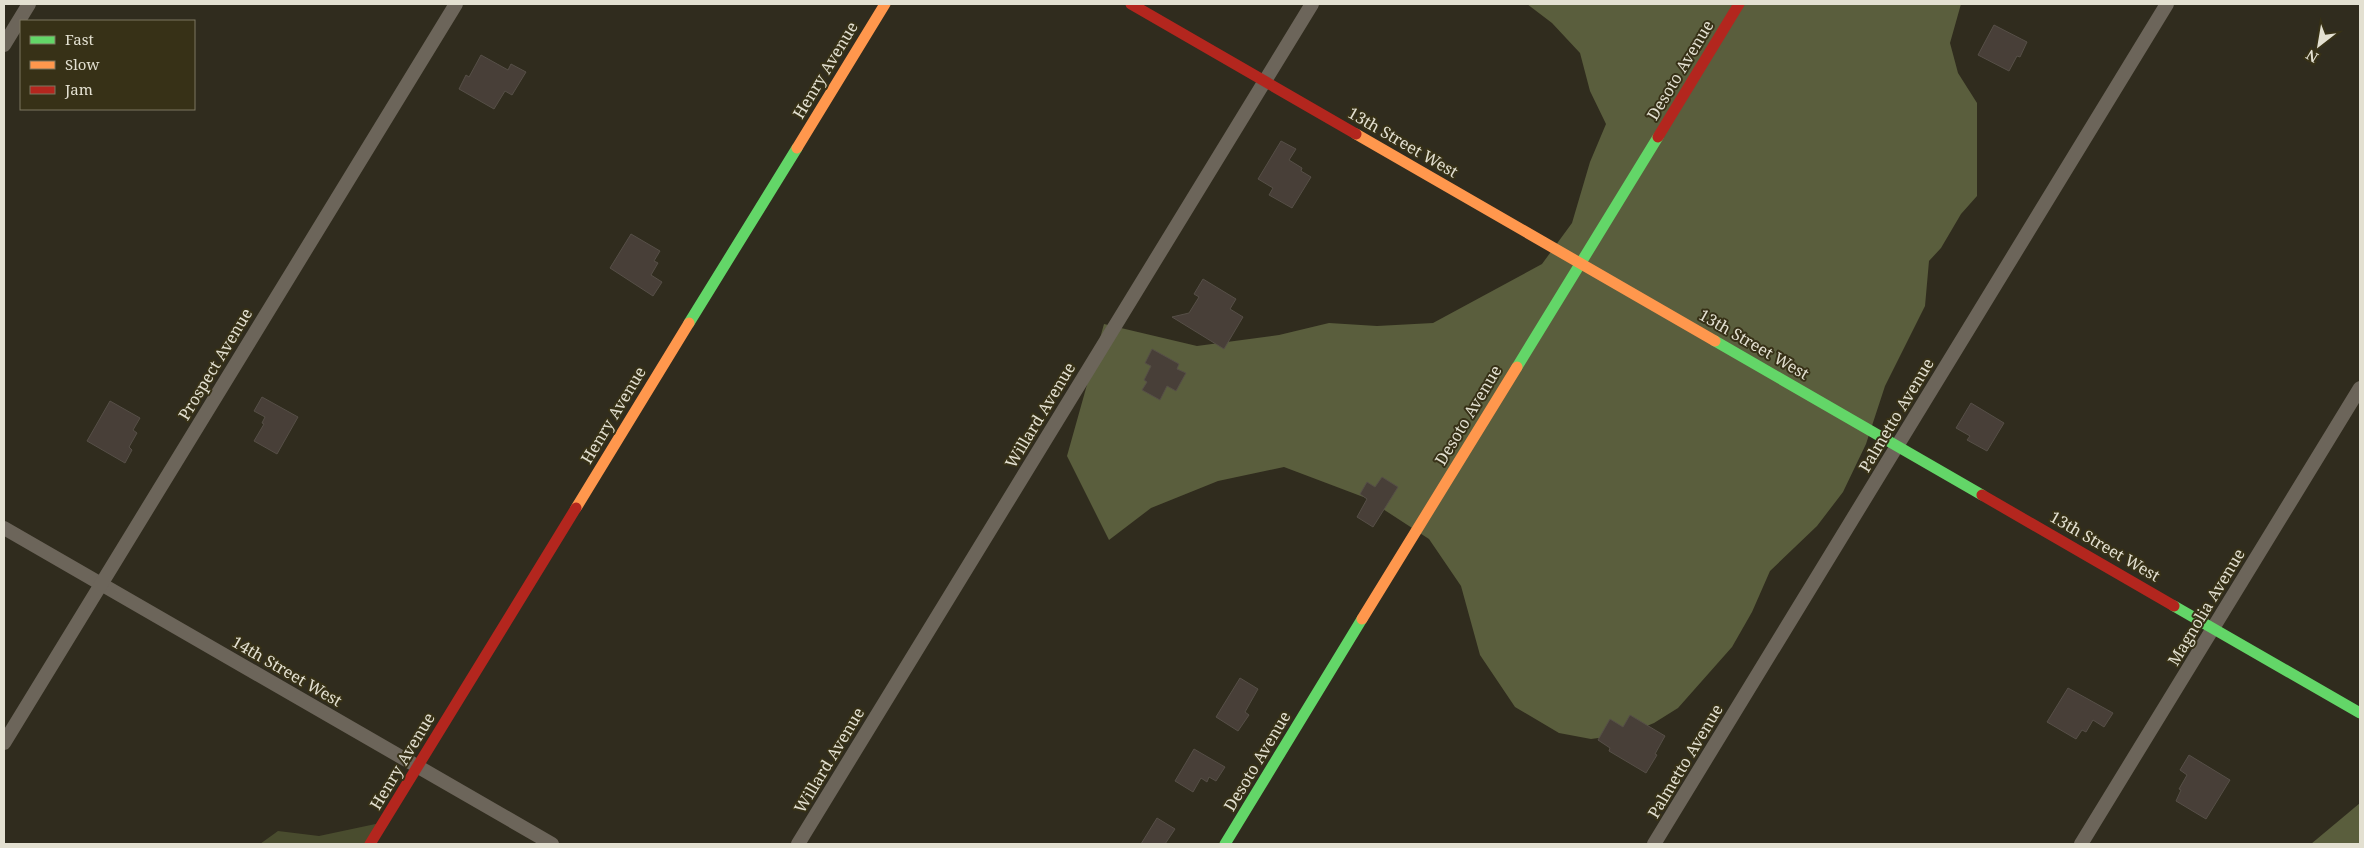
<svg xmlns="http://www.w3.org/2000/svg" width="2364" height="848" font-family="'Noto Serif',serif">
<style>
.green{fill:#494c2e}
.forest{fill:#5a5e3d}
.building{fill:#483f38;stroke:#564f47}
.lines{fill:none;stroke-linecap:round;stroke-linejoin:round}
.street{stroke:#6c655a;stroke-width:14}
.fast{stroke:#63d668;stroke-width:11}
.slow{stroke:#ff974d;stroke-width:11}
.jam{stroke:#b3261e;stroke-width:11}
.labels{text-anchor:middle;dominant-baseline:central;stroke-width:4;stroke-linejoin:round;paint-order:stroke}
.street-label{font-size:16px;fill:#e3e0d1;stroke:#373117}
</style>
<rect width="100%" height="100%" fill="#302c1e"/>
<polygon class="green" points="385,822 371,844 260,844 278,831 319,836"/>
<g class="forest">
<polygon points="1527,4 1961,4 1950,43 1958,73 1977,103 1977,196 1961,214 1941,248 1929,261 1925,306 1885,386 1866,444 1843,492 1817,526 1770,571 1752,612 1732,647 1678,708 1654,723 1628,734 1591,739 1559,733 1515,707 1480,655 1461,586 1429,539 1366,498 1284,467 1218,481 1151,508 1109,540 1067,456 1104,324 1197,346 1279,335 1329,323 1377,326 1433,323 1542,264 1572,223 1590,162 1606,124 1590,91 1580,53 1552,23"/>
<polygon points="2360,803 2360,844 2311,844"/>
</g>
<g class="building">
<polygon points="1994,25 2027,42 2020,57 2017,56 2009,71 1978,55"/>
<polygon points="481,55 508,70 511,64 526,72 512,95 505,91 494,109 459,89 466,75 469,77"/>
<polygon points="1281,141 1296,149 1289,160 1302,168 1301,171 1311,177 1292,208 1269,195 1273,188 1258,179"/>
<polygon points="631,234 660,251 654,261 658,263 651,275 662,282 653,296 610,268"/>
<polygon points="1203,279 1236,299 1230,309 1243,317 1224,349 1172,317 1189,313 1199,297 1194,294"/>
<polygon points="1152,349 1179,364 1177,369 1186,373 1176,391 1167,386 1160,400 1142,390 1147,382 1144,380 1151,366 1145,363"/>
<polygon points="262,397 298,417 277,454 254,441 264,424 262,423 265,417 254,411"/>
<polygon points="110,401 140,418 133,430 137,433 129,447 132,450 125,463 87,441"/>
<polygon points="1971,403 2004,423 1987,451 1967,440 1970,436 1956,428"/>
<polygon points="1382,477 1398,487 1373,527 1357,517 1367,499 1360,494 1367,482 1375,487"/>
<polygon points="1240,678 1258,689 1245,712 1249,715 1238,731 1216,717"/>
<polygon points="2068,688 2113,713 2104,727 2093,720 2086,732 2082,730 2076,739 2047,722"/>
<polygon points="1630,715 1665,736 1655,754 1657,755 1646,773 1609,751 1610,748 1598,740 1610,719 1623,727"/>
<polygon points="1194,749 1225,767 1216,781 1209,777 1207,782 1201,778 1193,792 1175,781"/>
<polygon points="2189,755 2230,780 2206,819 2176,801 2181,790 2179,789 2187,775 2180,770"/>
<polygon points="1157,818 1175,829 1165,844 1141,844"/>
</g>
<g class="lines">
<g class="street">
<polyline points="4,45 29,4"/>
<polyline points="4,528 552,844"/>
<polyline points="4,743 456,4"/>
<polyline points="798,844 1312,4"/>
<polyline points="1654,844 2167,4"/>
<polyline points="2081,844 2360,388"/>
</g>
<g class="fast">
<polyline points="689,323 797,148"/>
<polyline points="1715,341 1982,495"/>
<polyline points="1517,367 1658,137"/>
<polyline points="2174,606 2360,713"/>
<polyline points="1225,844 1362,619"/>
</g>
<g class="slow">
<polyline points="1356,134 1715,341"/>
<polyline points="797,148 885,4"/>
<polyline points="576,508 689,323"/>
<polyline points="1362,619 1517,367"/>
</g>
<g class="jam">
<polyline points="1131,4 1356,134"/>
<polyline points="1658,137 1739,4"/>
<polyline points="1982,495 2174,606"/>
<polyline points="370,844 576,508"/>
</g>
</g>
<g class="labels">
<g class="street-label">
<text transform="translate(825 70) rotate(-59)">Henry Avenue</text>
<text transform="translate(1680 70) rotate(-59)">Desoto Avenue</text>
<text transform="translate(1403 142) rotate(30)">13th Street West</text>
<text transform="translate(1754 344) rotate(30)">13th Street West</text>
<text transform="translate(215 364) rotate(-59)">Prospect Avenue</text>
<text transform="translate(613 415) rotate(-59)">Henry Avenue</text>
<text transform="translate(1040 415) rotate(-59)">Willard Avenue</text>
<text transform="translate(1468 415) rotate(-59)">Desoto Avenue</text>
<text transform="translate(1896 415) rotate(-59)">Palmetto Avenue</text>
<text transform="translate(2105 546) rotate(30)">13th Street West</text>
<text transform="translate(2206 607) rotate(-59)">Magnolia Avenue</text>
<text transform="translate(287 671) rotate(30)">14th Street West</text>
<text transform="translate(829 760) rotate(-59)">Willard Avenue</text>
<text transform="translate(402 761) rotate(-59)">Henry Avenue</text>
<text transform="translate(1257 761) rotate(-59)">Desoto Avenue</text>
<text transform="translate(1685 761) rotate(-59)">Palmetto Avenue</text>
</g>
</g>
<rect width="2364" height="848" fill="none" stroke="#e3e0d1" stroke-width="10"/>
<rect x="20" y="20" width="175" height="90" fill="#373117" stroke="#7c7761"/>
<rect x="30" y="36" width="25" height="8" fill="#63d668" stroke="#7c7761"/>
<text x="65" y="45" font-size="15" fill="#e3e0d1">Fast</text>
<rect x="30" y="61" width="25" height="8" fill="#ff974d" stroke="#7c7761"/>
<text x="65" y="70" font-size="15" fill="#e3e0d1">Slow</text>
<rect x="30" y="86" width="25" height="8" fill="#b3261e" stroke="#7c7761"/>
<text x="65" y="95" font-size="15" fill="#e3e0d1">Jam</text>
<g transform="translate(2319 45) rotate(211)" stroke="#373117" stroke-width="4" paint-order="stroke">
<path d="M0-4L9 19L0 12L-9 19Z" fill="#e3e0d1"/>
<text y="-8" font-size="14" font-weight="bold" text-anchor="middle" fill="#e3e0d1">N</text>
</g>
</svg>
